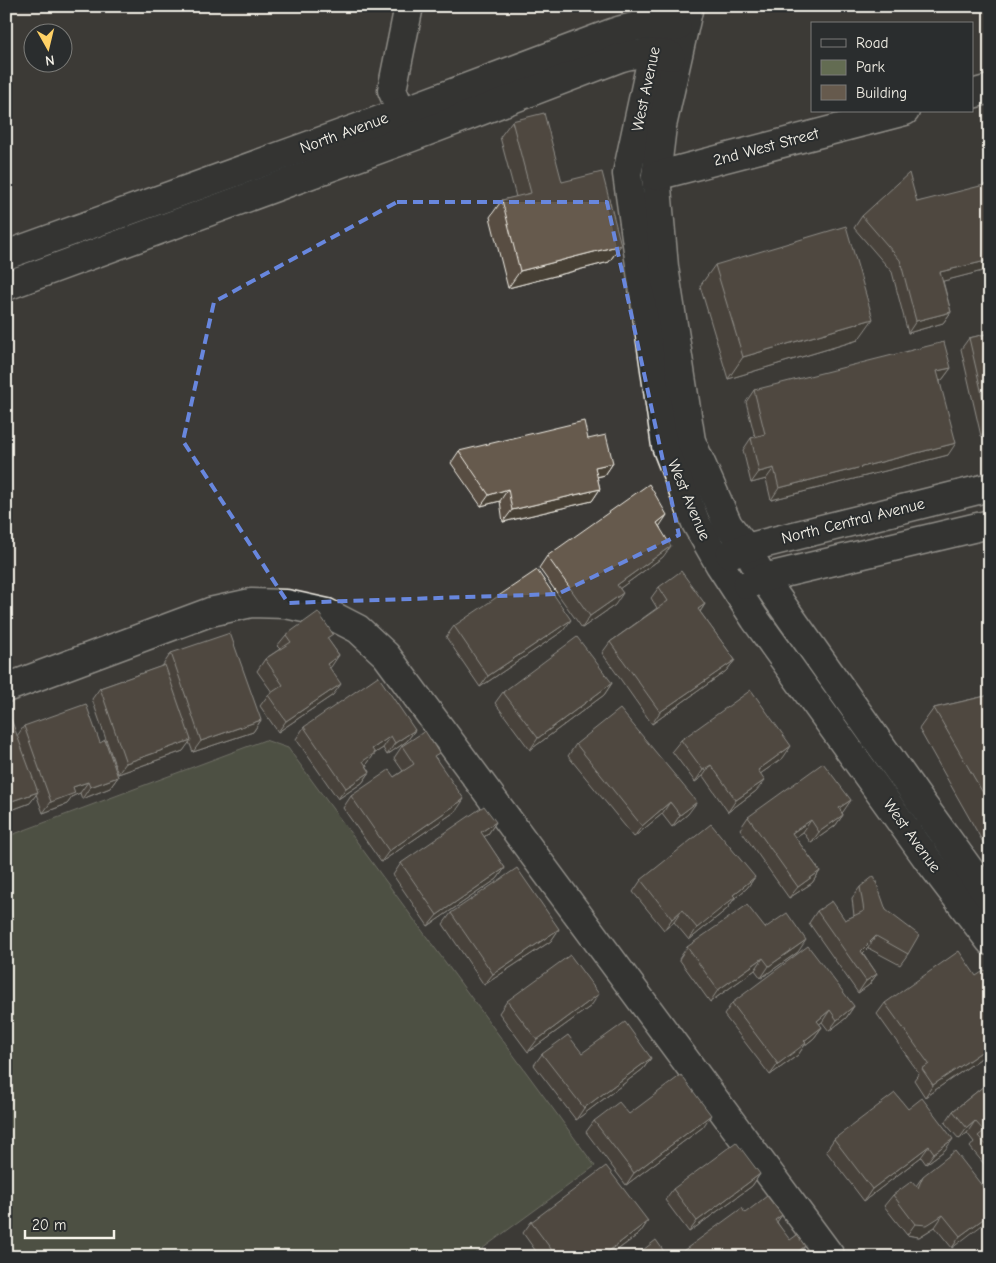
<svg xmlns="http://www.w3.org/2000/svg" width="996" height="1263" font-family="'Comic Neue',sans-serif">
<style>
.green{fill:#636c52;stroke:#acae9d}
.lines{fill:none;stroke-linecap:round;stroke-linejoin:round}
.minor-casing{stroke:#f4f1e8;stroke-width:31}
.minor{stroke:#2a2d2e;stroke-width:28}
.wall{fill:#584d42;stroke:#f4f1e8}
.shaded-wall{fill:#473f36;stroke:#f4f1e8}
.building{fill:#665a4d;stroke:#f4f1e8}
.marked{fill:none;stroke:#6887de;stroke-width:4;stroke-dasharray:10 6;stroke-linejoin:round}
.labels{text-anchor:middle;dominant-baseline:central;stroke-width:4;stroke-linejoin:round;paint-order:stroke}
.street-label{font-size:16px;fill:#f4f1e8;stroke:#2a2d2e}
</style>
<rect width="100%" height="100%" fill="#3c3a37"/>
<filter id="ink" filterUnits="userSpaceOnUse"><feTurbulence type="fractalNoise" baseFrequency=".02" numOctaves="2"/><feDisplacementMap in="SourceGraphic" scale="10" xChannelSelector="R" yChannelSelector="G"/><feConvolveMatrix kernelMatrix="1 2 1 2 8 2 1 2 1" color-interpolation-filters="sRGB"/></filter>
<g filter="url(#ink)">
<polygon class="green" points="265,740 288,748 595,1166 471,1257 6,1257 6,837"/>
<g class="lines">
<defs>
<g id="minor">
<polyline points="665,6 653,53 627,174 666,446 696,523 720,565 755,619 926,857 990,941"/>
<polyline points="689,6 662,126 656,176 664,267 691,441 728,525 746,548 763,578 920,801 990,898"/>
<polyline points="972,94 990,89"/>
<polyline points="409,129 392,90 409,6"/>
<polyline points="656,176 905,111"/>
<path d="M6 255 402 112 612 33C637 25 651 23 677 27"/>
<path d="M6 286 412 137 619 58C638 52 651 53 671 56"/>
<polyline points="730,554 746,548 990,487"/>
<polyline points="747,585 763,578 990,524"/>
<polyline points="6,688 210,612 251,603 286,604 327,613 358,629 386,655 831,1257"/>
</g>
</defs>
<use href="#minor" class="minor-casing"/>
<use href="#minor" class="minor"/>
</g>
<g class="wall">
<polygon points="512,121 562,182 621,245 609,262 508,288 490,217 502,200 516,197 500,137"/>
<polygon points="990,190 990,269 943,281 951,312 943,323 908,333 892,272 854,228 862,216 917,202"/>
<polygon points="715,265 858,340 728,379 700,286"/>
<polygon points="990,333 990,434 981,436 961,349 969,338"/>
<polygon points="951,368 942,380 940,380 948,455 771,500 766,479 751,483 743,450 751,438 755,437 746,402 754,390"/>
<polygon points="459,451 613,463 605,475 597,477 600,489 592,501 503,522 500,501 481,506 451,463"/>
<polygon points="660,527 663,557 619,589 615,605 582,628 539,568 547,556"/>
<polygon points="659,587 705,604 700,612 735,660 726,671 652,724 602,653 610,642 657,608 651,598"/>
<polygon points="454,626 563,631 480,687 446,637"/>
<polygon points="286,635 328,640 339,655 329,668 333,695 278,732 260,706 268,695 272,692 257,671 265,659 280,649 277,646"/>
<polygon points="171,653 261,720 253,732 193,752 189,742 183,751 118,774 92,699 100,688 163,666 163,665"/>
<polygon points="612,683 604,695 530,750 495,703 503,692"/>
<polygon points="990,695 990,842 984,844 919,729 934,708"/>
<polygon points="6,721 17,736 24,726 100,743 118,777 110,788 82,799 80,793 73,796 67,804 43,813 36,794 30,803 6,812"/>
<polygon points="304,727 415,730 407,741 387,755 383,748 375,753 366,765 370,772 362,783 338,799 296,739"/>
<polygon points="681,740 783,758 760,774 756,791 728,812 703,776 695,782 672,751"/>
<polygon points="576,744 688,814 672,827 662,814 634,837 568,756"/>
<polygon points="402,746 436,758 456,811 381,862 343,808 351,796 394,777 403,771 394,758"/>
<polygon points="851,800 842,812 843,815 835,826 811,843 803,832 795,837 820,871 812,883 789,898 740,829 748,817"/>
<polygon points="496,822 488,834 484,837 505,868 497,879 428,926 393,875 401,863"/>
<polygon points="755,877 747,888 734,899 727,909 689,940 674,922 664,930 633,892 641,880"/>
<polygon points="860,887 886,910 908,954 900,965 868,948 863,953 877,974 869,985 858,993 809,923 817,911 845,920 854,916 852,898"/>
<polygon points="451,913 559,929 551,941 484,985 443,924"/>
<polygon points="765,928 798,952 761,978 755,970 710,1002 679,959 687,947"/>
<polygon points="976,976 990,1052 925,1097 914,1080 919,1073 877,1014 885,1003"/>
<polygon points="507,1001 591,1006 528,1052 499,1013"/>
<polygon points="732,1003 854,1006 846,1018 829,1031 822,1022 819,1024 822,1027 814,1038 804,1046 798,1055 770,1075 724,1015"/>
<polygon points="582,1053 651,1058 643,1069 576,1120 534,1065 542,1054"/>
<polygon points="990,1081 990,1176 987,1173 989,1170 970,1147 974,1142 967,1133 959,1139 945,1123 953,1111"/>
<polygon points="908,1109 945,1150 926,1164 921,1157 864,1201 826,1151 834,1139"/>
<polygon points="629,1114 703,1127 626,1185 586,1132 594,1121"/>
<polygon points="760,1174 752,1186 689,1232 665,1200 673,1189"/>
<polygon points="923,1176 990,1196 952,1248 935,1227 919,1237 907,1235 884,1206 893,1195 916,1186"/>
<polygon points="745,1213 782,1215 777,1222 797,1257 679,1257 683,1251"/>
<polygon points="648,1221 640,1233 608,1257 540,1257 523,1233 531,1222"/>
</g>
<g class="shaded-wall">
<polygon points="621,245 609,262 508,288 520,271"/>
<polygon points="990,260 990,269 932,284 940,272"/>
<polygon points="951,312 943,323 908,333 916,321"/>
<polygon points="873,319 858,340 728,379 743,357"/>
<polygon points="951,368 942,380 929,383 937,371"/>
<polygon points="989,425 990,425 990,434 981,436"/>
<polygon points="956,443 948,455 771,500 779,488"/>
<polygon points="613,463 605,475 587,479 595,467"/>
<polygon points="774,468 766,479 751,483 759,472"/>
<polygon points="508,489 500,501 481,506 489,495"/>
<polygon points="600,489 592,501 503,522 512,510"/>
<polygon points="667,515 659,527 657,523"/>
<polygon points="671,546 663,557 608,597 617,585"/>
<polygon points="623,593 615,605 582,628 590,616"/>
<polygon points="705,604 697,616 698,609"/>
<polygon points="571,620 563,631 480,687 488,676"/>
<polygon points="339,655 331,667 318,675 327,664"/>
<polygon points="735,660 726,671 652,724 660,712"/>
<polygon points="612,683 604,695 530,750 538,738"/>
<polygon points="341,684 333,695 278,732 286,721"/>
<polygon points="261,720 253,732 193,752 201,741"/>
<polygon points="415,730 407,741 387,755 395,743"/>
<polygon points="391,736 383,748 375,753 367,764 355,773 372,749"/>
<polygon points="191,740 183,751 118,774 126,763"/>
<polygon points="791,746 783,758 750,781 758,770"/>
<polygon points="711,765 703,776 695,782 703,770"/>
<polygon points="370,772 362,783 338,799 346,788"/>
<polygon points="118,777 110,788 82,799 90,787"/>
<polygon points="765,780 756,791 728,812 736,800"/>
<polygon points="88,782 80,793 73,796 67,804 43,813 51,802 73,787"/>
<polygon points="38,792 30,803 6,812 6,803"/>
<polygon points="464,799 456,811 381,862 389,851"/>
<polygon points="851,800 843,812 831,820 839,808"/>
<polygon points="670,802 662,814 634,837 642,826"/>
<polygon points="697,802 688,814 672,827 680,815"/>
<polygon points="843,815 835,826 811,843 819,832"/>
<polygon points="811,820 803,832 784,845 792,833"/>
<polygon points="496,822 488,834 473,844 481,832"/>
<polygon points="990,836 990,842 984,844"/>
<polygon points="505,868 497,879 428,926 437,915"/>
<polygon points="820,871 812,883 789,898 798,887"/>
<polygon points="755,877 747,888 734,899 727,909 689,940 697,928 733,895"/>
<polygon points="682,910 674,922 664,930 672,919"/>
<polygon points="559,929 551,941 484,985 493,974"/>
<polygon points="876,936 868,948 853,963 861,951"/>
<polygon points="806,940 798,952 761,978 769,966"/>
<polygon points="763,958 755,970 710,1002 718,990"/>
<polygon points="877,974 869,985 858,993 866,981"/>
<polygon points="599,994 591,1006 528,1052 537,1040"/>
<polygon points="854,1006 846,1018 829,1031 837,1020"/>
<polygon points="830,1010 822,1022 809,1032 817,1021"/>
<polygon points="822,1027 814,1038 804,1046 798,1055 770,1075 778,1064 804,1041"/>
<polygon points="990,1046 990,1052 925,1097 933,1085"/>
<polygon points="651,1058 643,1069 576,1120 584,1108"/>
<polygon points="711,1115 703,1127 626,1185 634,1173"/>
<polygon points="975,1121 967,1133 959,1139 967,1128"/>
<polygon points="953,1139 945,1150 926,1164 934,1153"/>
<polygon points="929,1146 921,1157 864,1201 872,1189"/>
<polygon points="760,1174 752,1186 689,1232 697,1221"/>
<polygon points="990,1214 990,1219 952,1248 960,1236"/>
<polygon points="943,1215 935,1227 919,1237 907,1235 915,1224"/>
<polygon points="648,1221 640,1233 608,1257 601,1257"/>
<polygon points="805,1246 797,1257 792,1257 794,1255"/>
</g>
<g class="building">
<polygon points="544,113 562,182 602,172 621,245 520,271 502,200 531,193 512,121"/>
<polygon points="909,173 917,202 988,184 990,190 990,260 940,272 951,312 916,321 900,260 862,216"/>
<polygon points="846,226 873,319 743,357 715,265"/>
<polygon points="990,333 990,425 989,425 969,338"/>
<polygon points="944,342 951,368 937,371 956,443 779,488 774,468 759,472 751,438 765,434 754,390"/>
<polygon points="584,421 588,439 606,435 613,463 595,467 600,489 512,510 508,489 489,495 459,451"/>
<polygon points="649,484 667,515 657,523 671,546 617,585 623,593 590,616 547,556"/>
<polygon points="537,570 571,620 488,676 454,626"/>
<polygon points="681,571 705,604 698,609 735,660 660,712 610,642 668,601 659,587"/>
<polygon points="318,612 333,634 327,638 339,655 327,664 341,684 286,721 268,695 283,685 265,659 291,642 286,635"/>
<polygon points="230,633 261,720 201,741 171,653"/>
<polygon points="577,637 612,683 538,738 503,692"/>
<polygon points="165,665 191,740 126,763 100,688"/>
<polygon points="378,676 415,730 395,743 391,736 372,749 375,753 363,761 370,772 346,788 304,727"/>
<polygon points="751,690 791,746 758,770 765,780 736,800 711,765 703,770 681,740"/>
<polygon points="990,695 990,805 934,708"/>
<polygon points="86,704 100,743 105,740 118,777 90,787 88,782 73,787 75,793 51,802 24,726"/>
<polygon points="620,709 697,802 680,815 670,802 642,826 576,744"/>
<polygon points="11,719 38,792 6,803 6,721"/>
<polygon points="425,731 439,753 434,756 464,799 389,851 351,796 389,770 394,777 414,764 402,746"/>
<polygon points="823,763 851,800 839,808 843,815 819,832 811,820 792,833 820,871 798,887 748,817"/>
<polygon points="484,806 496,822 481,832 505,868 437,915 401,863"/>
<polygon points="711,824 755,877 733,895 735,897 697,928 682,910 672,919 641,880"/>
<polygon points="517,868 559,929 493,974 451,913"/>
<polygon points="874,876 886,910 919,935 908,954 876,936 861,951 877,974 866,981 817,911 832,901 845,920 864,911 860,887"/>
<polygon points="747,905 765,928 787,913 806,940 769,966 763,958 718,990 687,947"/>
<polygon points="808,946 854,1006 837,1020 830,1010 817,1021 822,1027 804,1041 806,1043 778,1064 732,1003"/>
<polygon points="959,951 976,976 985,970 990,976 990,1013 988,1014 990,1017 990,1046 933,1085 922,1069 929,1064 885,1003"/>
<polygon points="570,955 599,994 537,1040 507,1001"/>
<polygon points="625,1022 651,1058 584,1108 542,1054 568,1035 582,1053"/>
<polygon points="681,1075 711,1115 634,1173 594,1121 619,1102 629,1114"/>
<polygon points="990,1081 990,1149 978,1136 984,1131 975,1121 967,1128 953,1111"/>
<polygon points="895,1093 908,1109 922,1098 953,1139 934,1153 929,1146 872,1189 834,1139"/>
<polygon points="736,1142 760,1174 697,1221 673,1189"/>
<polygon points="955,1151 990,1196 990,1214 960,1236 943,1215 927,1225 915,1224 893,1195 912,1181 918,1188 923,1176"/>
<polygon points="606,1166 648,1221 601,1257 557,1257 531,1222"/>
<polygon points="767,1196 782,1215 775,1220 790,1240 797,1235 805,1246 794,1255 792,1252 785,1257 687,1257 683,1251 742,1208 745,1213"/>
<polygon points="656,1240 668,1257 634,1257"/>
<polygon points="812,1253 814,1257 807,1257"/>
</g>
</g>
<path d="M0 0H996V1263H0ZM397 202H607L679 535 558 594 288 603 183 441 214 302Z" fill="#3c3a37" fill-opacity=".55" fill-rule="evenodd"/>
<path class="marked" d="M397 202H607L679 535 558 594 288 603 183 441 214 302Z"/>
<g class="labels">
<g class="street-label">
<text transform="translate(646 89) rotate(-78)">West Avenue</text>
<text transform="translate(344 133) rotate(-20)">North Avenue</text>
<text transform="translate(766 147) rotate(-15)">2nd West Street</text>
<text transform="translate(689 500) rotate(67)">West Avenue</text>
<text transform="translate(853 521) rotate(-14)">North Central Avenue</text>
<text transform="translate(912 836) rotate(54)">West Avenue</text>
</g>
</g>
<rect width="996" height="1263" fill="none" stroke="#2a2d2e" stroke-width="25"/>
<rect x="12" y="12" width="971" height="1238" fill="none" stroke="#f4f1e8" stroke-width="2" filter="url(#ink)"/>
<rect x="811" y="22" width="162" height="90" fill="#2a2d2e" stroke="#7b7b78"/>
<rect x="821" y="39" width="25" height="8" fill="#2a2d2e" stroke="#7b7b78"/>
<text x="856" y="48" font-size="15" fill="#f4f1e8">Road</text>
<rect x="821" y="60" width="25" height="15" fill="#636c52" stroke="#7b7b78"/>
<text x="856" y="72" font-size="15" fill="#f4f1e8">Park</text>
<rect x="821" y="85" width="25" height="15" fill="#665a4d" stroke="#7b7b78"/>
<text x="856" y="98" font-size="15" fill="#f4f1e8">Building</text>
<g transform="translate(48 48) rotate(172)"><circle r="24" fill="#2a2d2e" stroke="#7b7b78"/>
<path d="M0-4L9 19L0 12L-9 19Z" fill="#ffd166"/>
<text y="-8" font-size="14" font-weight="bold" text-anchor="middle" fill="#f4f1e8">N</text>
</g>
<path d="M25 1230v8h89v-8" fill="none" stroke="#f4f1e8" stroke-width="2.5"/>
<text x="32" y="1230" font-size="15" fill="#f4f1e8" stroke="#2a2d2e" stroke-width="4" paint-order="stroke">20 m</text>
</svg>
